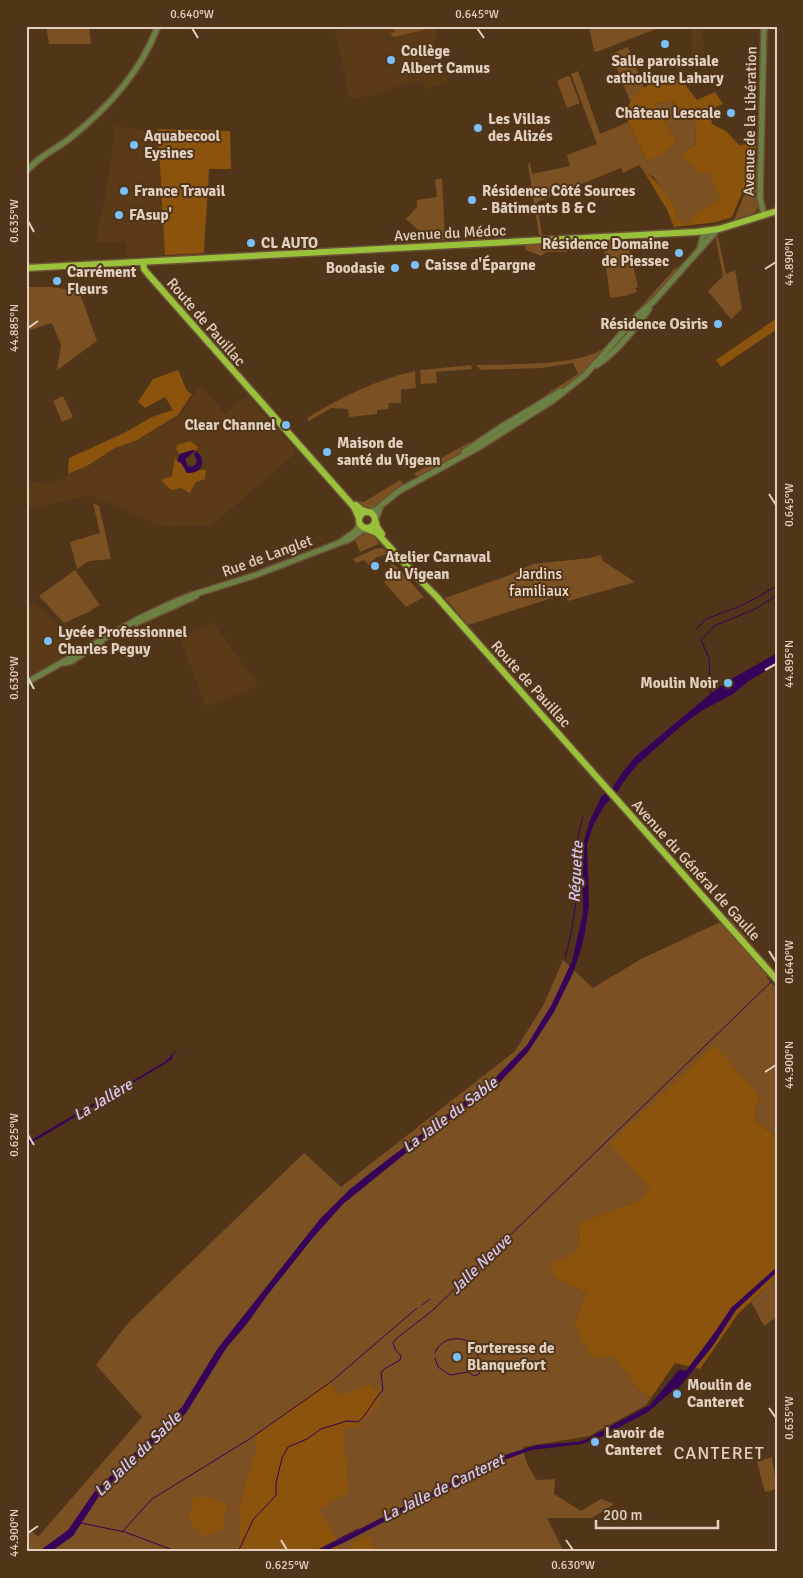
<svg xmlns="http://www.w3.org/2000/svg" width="803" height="1578" font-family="Signika,sans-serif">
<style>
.built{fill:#5b3a17}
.green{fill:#7b5022}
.forest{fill:#8b530c}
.water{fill:#350358}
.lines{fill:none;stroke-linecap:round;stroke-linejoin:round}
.stream{stroke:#350358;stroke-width:1}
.minor-casing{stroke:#6b5137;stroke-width:8}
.major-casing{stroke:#6b5137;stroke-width:9}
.minor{stroke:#6c8044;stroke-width:5}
.major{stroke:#9ac13a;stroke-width:6}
.ticks{fill:none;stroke:#e1cfc0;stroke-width:2}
.poi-dot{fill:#79bff8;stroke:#513519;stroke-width:2}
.labels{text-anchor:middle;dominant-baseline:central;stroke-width:4;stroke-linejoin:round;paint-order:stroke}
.poi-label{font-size:15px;font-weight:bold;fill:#e1cfc0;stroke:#513519;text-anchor:start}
.street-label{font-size:15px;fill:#e1cfc0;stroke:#513519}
.park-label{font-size:15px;fill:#f4e0ce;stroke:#513519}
.water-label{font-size:16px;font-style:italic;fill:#dac6f4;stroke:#513519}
.quarter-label{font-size:18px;letter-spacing:1px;fill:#e1cfc0;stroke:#513519}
.neatline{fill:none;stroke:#e1cfc0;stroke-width:2}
.ticks-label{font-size:12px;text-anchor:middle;fill:#e1cfc0}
</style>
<rect width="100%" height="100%" fill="#513519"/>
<g class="built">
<polygon points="345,26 436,26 437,39 434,40 436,50 440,49 448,82 425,90 422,81 396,87 377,95 350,99 335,32 345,30"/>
<polygon points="702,28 704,41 704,62 690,59 692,48 691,29"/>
<polygon points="115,126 148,130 149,129 158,129 165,255 127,257 127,241 97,242 98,228 105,195 114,140"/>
<polygon points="201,385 225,414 247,395 297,452 212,525 168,527 154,523 89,495 32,508 26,503 26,481 50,484 87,466 115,448 137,440 179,416"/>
<polygon points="35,604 61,629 75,648 73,653 26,680 26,607"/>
<polygon points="213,623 259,686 209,706 205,705 180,638"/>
</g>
<g class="green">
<polygon points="46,26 89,26 91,44 49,44"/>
<polygon points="394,26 435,26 435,27 394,37 390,33 395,32"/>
<polygon points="589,26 664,26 596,52 594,51"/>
<polygon points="628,47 644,88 654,104 672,101 695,120 696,145 680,155 713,175 722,198 692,217 693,222 683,223 676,217 677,209 666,196 654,177 645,173 639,165 623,173 621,168 537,202 542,235 539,235 528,164 530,163 532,174 570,166 567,155 597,144 571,74 578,71 600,134 628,122 647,161 676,141 657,109 637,118 611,54"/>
<polygon points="567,76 570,77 580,103 567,108 557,81"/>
<polygon points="758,161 759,207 754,213 734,220"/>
<polygon points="442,178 445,240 430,241 406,219 417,207 417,200 437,197 435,180"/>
<polygon points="717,233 726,274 735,270 742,309 731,319 708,291 723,276 715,234"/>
<polygon points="627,240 638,287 635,288 637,292 625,296 610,298 603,241"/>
<polygon points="566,243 567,252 546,252 541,256 526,250 525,245"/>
<polygon points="676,267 679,269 677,271 640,312 638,310"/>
<polygon points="26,273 28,287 51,287 79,291 97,341 57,370 61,345 52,323 26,331"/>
<path d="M625 325 626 326C603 352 580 387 545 395L578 374 573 363 542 368 480 370 477 365C507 364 575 366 601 350 609 345 617 332 625 325Z"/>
<polygon points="471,365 472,369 436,372 437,383 421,384 420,370"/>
<path d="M415 371 416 388 401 390V403H389L388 409 377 410V414L349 417 348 409 331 408 309 421 307 418C342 397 375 380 415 371Z"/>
<polygon points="63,396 73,417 62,422 53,401"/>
<path d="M470 442V444C456 459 437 467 419 477L413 474Z"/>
<polygon points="400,480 403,484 401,487 373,509 366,509 356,503 358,501 364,502"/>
<polygon points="93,503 99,506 111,559 89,561 77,569 70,542 100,533"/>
<polygon points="367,533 375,537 379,544 360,552 355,540"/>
<polygon points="383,548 391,556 389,559 385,555 377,557 369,565 364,560 356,563 353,559 375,549"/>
<polygon points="601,555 603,561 635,582 568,601 564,592 552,598 468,625 445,598 510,575 533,564 590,558"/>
<polygon points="391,564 396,566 424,597 406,607 384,582 389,577 388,573 391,570"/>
<polygon points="75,570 100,605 92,609 93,610 64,623 39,596"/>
<polygon points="729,918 774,970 766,977 777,989 777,1137 756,1122 755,1110 760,1097 714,1046 650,1189 640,1200 579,1223 578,1251 557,1279 586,1293 574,1325 615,1357 636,1387 651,1398 646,1405 589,1436 523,1447 526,1461 536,1480 555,1479 554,1494 581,1511 601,1499 614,1504 592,1518 547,1518 564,1552 26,1552 26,1526 38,1537 142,1417 96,1365 128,1323 304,1153 341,1187 515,1051 544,1004 563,960 593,988 641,959"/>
<polygon points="777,1277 777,1317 764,1326 751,1302"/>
<polygon points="772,1457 777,1489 765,1492 757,1462"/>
</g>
<g class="forest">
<path d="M672 73 676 79 683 82 697 100 715 92 723 104 710 110 712 124 726 131 739 145 756 143V159L732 217 717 222 674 227 667 210 645 173C658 179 666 197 677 209L676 217 683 223 692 222V217L721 198 713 188V175L700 173 680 155 696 145 695 120 672 101 654 104 676 141 661 155 647 161 628 122 629 104 641 89Z"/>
<path d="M158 129 230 131 231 169H209C208 197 205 225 204 253L165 255Z"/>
<polygon points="777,318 777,329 721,367 716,360"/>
<polygon points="178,370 187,391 192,394 178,415 137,440 115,448 87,466 68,474 69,458 124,433 152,417 173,410 165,397 145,408 138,402 153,379"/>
<polygon points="190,441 198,447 195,451 192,450 180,454 176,449 177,445"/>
<path d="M175 458 181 463 187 472C194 473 199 469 206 470L205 479 196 482 190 493 181 488 171 490 161 480 172 476Z"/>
<polygon points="715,1045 760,1097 755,1110 756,1122 777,1137 777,1277 738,1314 700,1369 675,1363 651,1398 636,1387 615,1357 591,1357 574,1325 586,1293 557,1279 549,1265 578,1251 579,1223 640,1200 650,1189 610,1143"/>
<polygon points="328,1380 340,1395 369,1384 377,1390 379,1403 358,1426 343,1429 348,1492 319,1510 335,1536 340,1549 333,1552 235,1552 240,1539 239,1509 257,1445 254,1436"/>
<polygon points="193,1497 212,1497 227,1505 224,1514 224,1529 203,1537 189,1520"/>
<polygon points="369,1535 376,1552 347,1552 353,1542"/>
</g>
<g class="water">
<path d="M193 450 195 451 185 459 188 466 192 467 196 464 197 460 194 455 196 451 201 456C204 467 200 473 187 473L181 463 177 461 180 454Z"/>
<polygon points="777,653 777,664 750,680 733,694 701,711 680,727 638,764 627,777 617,792 604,806 593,826 587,845 589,904 585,933 580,952 573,973 554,1012 528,1052 499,1083 411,1149 343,1204 311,1240 269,1293 246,1325 227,1347 186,1413 101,1493 73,1536 50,1552 38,1552 68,1530 95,1491 182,1407 218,1348 320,1219 349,1190 374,1170 495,1078 527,1045 552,1004 572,961 583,913 582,848 590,820 600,800 600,798 612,788 622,773 636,756 714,691 726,682"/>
<polygon points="173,1054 172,1059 168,1062 26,1146 26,1143 165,1062"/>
<polygon points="777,1267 777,1272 736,1310 712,1347 677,1390 671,1392 648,1412 603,1436 582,1444 532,1450 504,1460 347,1541 324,1552 315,1552 502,1456 537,1445 577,1442 585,1440 650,1405 678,1371 679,1370 686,1371 715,1332 731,1308"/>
</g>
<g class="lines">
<g class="stream">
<polyline points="696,630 706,619 743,605 777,586"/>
<polyline points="708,697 711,693 709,658 701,640 714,626 757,608 777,595"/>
<polyline points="673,726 679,721"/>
<polyline points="565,958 571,934 577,896 574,873 575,849 583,817"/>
<polyline points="172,1055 177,1050"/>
<polyline points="422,1305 430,1299"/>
<path d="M435 1358 438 1367 450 1375 468 1372 474 1376 479 1374 481 1370C476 1358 481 1351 468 1341 455 1336 440 1339 435 1353"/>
<polyline points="81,1523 125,1532 178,1552"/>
<polyline points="122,1532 152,1499 251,1438 332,1381 417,1308"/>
<path d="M238 1552 253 1520 276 1495V1483L282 1458 288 1447 307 1439 321 1429 347 1421 358 1422C368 1414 373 1400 383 1390L381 1373 384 1369 400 1360 401 1356 395 1349 393 1343 397 1338 432 1311 774 979"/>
<polyline points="314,1552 358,1529"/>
</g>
<defs>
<g id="minor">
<polyline points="764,26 760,198 764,215"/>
<path d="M26 172C36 158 56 149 69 139 107 109 141 72 158 26"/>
<polyline points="700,248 703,236 710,231"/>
<polyline points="653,302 717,230"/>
<path d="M597 365C617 352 635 329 649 309"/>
<polyline points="464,452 501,427 561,391"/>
<polyline points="368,512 377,509 399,491 481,446 552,401 585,375 639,314 654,301"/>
<polyline points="376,518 380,508"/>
<path d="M342 542C353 540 357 531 367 529"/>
<polyline points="136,623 196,596"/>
<polyline points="64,663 72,661 101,642"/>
<polyline points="26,683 138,619 174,602 192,595 253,576 339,543 353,533 358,528 359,521"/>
</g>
<g id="major">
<polyline points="143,262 144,269 148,274 354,507 359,518"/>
<polyline points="26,268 696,232 719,229 777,211"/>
<polyline points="356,505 362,510 368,512"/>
<circle cx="367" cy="520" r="8"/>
<polyline points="376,522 377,527 382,534"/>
<polyline points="367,529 377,533 419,579 436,596 777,980"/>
</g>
</defs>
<use href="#minor" class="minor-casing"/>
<use href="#major" class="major-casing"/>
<use href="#minor" class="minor"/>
<use href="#major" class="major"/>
</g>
<path class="ticks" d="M192 28 198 38M477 28 484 38M28 221 34 232M765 269 776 262M28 328 38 321M769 494 776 505M765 670 776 664M28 678 34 689M769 951 776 962M765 1072 776 1065M28 1135 34 1145M769 1408 776 1418M28 1533 38 1526M281 1540 287 1550M566 1540 573 1550"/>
<g class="poi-dot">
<circle cx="665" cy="44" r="5"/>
<circle cx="391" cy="60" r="5"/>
<circle cx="731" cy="113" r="5"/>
<circle cx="478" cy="128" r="5"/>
<circle cx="134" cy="145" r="5"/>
<circle cx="124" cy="191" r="5"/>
<circle cx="472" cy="200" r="5"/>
<circle cx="119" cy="215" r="5"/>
<circle cx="251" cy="243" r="5"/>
<circle cx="679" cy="253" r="5"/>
<circle cx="415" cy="265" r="5"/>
<circle cx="395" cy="268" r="5"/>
<circle cx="57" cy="281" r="5"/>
<circle cx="718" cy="324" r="5"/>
<circle cx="286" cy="425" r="5"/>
<circle cx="327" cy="452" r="5"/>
<circle cx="375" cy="566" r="5"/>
<circle cx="48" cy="641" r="5"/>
<circle cx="728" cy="683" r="5"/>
<circle cx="457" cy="1357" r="5"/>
<circle cx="677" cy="1394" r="5"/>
<circle cx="595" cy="1442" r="5"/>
</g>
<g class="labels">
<g class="poi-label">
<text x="401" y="51">Collège<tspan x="401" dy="17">Albert Camus</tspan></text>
<text x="665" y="61" text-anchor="middle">Salle paroissiale<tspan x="665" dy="17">catholique Lahary</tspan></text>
<text x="721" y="113" text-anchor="end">Château Lescale</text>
<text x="488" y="119">Les Villas<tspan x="488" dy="17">des Alizés</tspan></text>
<text x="144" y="136">Aquabecool<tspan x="144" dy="17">Eysines</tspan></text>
<text x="134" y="191">France Travail</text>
<text x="482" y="191">Résidence Côté Sources<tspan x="482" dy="17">- Bâtiments B &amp; C</tspan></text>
<text x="129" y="215">FAsup'</text>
<text x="261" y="243">CL AUTO</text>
<text x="669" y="244" text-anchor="end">Résidence Domaine<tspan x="669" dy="17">de Piessec</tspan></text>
<text x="425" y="265">Caisse d'Épargne</text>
<text x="385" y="268" text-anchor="end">Boodasie</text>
<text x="67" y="272">Carrément<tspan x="67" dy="17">Fleurs</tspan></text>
<text x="708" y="324" text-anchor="end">Résidence Osiris</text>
<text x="276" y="425" text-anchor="end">Clear Channel</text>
<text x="337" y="443">Maison de<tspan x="337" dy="17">santé du Vigean</tspan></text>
<text x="385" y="557">Atelier Carnaval<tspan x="385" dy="17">du Vigean</tspan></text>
<text x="58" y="632">Lycée Professionnel<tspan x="58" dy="17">Charles Peguy</tspan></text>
<text x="718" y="683" text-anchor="end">Moulin Noir</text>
<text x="467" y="1348">Forteresse de<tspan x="467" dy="17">Blanquefort</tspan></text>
<text x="687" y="1385">Moulin de<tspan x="687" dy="17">Canteret</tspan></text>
<text x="605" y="1433">Lavoir de<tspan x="605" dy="17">Canteret</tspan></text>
</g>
<g class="street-label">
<text transform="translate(750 121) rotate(-89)">Avenue de la Libération</text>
<text transform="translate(450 233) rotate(-3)">Avenue du Médoc</text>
<text transform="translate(206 322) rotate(49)">Route de Pauillac</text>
<text transform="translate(267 556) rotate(-20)">Rue de Langlet</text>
<text transform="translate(531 684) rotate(48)">Route de Pauillac</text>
<text transform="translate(696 870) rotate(48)">Avenue du Général de Gaulle</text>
</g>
<g class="park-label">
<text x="539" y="574">Jardins<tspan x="539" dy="17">familiaux</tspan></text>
</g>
<g class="water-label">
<text transform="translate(576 872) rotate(-87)">Réguette</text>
<text transform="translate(103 1100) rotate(-31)">La Jallère</text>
<text transform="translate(450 1115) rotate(-37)">La Jalle du Sable</text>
<text transform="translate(481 1264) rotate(-44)">Jalle Neuve</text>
<text transform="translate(138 1454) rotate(-44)">La Jalle du Sable</text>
<text transform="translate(443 1488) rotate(-26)">La Jalle de Canteret</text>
</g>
<g class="quarter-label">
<text x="719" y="1453">CANTERET</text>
</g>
</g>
<rect width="803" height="1578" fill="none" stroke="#513519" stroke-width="55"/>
<path d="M596 1520v8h122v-8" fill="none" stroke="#e1cfc0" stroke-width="2.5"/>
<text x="603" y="1520" font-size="15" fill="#e1cfc0" stroke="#513519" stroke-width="4" paint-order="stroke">200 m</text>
<rect x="28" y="28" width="748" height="1522" class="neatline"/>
<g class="ticks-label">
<text x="192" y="18">0.640°W</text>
<text x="477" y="18">0.645°W</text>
<text transform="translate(14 221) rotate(-90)" y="4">0.635°W</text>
<text transform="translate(789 262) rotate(-90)" y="4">44.890°N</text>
<text transform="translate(14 328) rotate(-90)" y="4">44.885°N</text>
<text transform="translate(789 505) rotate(-90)" y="4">0.645°W</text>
<text transform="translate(789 664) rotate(-90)" y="4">44.895°N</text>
<text transform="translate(14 678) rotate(-90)" y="4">0.630°W</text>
<text transform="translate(789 962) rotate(-90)" y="4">0.640°W</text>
<text transform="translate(789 1065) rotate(-90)" y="4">44.900°N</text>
<text transform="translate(14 1135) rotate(-90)" y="4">0.625°W</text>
<text transform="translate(789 1418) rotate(-90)" y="4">0.635°W</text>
<text transform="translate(14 1533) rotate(-90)" y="4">44.900°N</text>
<text x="287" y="1569">0.625°W</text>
<text x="573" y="1569">0.630°W</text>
</g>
</svg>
